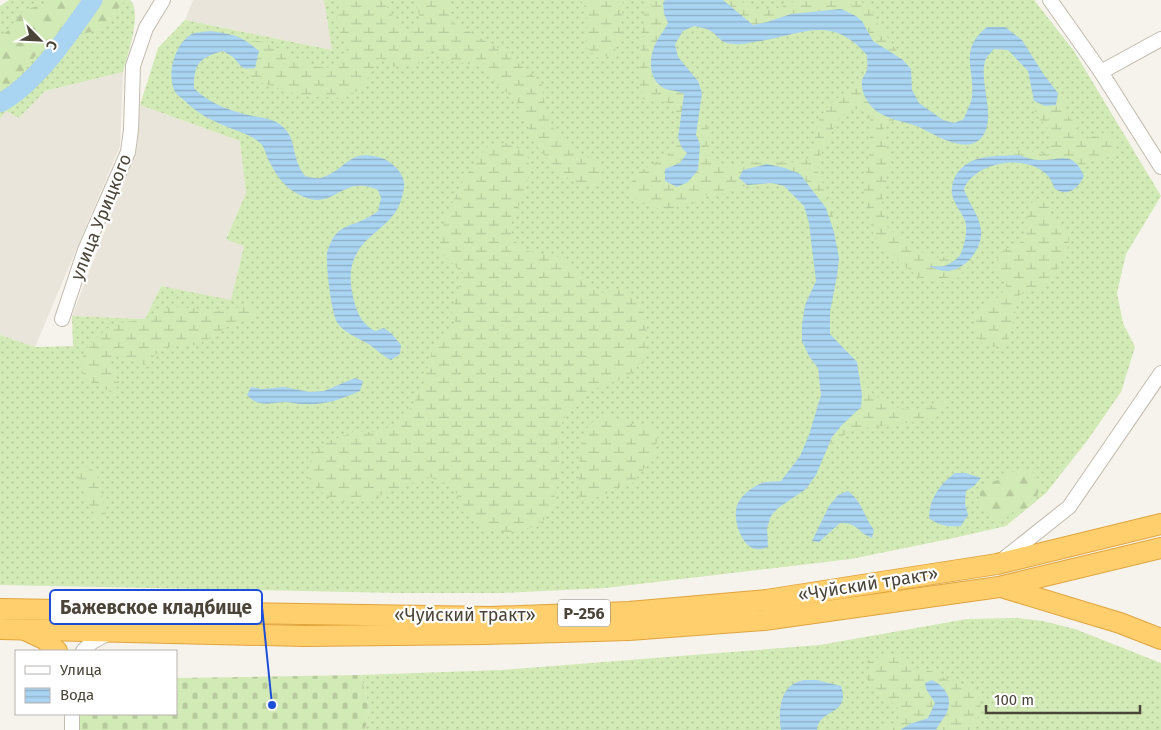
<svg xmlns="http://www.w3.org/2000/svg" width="1161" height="730" font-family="'Fira Sans',sans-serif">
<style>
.residential{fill:#eae5da}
.grass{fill:url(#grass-dots)}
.forest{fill:url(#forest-firs)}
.wetland{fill:url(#wetland-marsh)}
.cemetery{fill:url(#cemetery-stones)}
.water{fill:url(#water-rules)}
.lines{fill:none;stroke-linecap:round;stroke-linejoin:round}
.river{stroke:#a9d4f2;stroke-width:19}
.minor-casing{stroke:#c2bbae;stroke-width:16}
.highway-casing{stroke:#e0a43c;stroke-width:22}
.minor{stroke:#fff;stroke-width:14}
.highway{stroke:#ffcf6e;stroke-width:20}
.labels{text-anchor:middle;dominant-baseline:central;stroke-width:4.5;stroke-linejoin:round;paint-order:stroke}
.shield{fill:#fff;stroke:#817c74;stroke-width:1}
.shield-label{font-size:16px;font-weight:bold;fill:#4b4439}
.street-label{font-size:18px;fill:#4b4439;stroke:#fff}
.leader{fill:none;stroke:#1d4ed8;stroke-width:2}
.callout-dot{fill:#1d4ed8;stroke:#fff;stroke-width:2}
.callout{fill:#fff;stroke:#1d4ed8;stroke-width:2}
.callout-label{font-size:19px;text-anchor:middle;font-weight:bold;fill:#4b4439}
</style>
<defs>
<pattern id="grass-dots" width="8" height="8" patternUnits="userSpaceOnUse" patternTransform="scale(1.25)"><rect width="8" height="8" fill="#d2eab5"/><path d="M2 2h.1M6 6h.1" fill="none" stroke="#b6ca9c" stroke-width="1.8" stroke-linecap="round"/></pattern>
<pattern id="forest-firs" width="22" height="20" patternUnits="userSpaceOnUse" patternTransform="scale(1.25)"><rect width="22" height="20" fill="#d2eab5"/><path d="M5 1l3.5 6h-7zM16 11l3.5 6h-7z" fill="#b6ca9c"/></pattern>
<pattern id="wetland-marsh" width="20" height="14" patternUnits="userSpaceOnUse" patternTransform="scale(1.25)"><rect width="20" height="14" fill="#d2eab5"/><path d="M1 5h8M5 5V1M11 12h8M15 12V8" fill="none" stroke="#b6ca9c"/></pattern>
<pattern id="cemetery-stones" width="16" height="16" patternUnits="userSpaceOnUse" patternTransform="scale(1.25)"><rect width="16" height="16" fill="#d2eab5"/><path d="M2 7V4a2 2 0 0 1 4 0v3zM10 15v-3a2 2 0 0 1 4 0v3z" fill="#b6ca9c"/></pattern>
<pattern id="water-rules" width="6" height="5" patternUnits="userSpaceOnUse" patternTransform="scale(1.25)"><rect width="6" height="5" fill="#a9d4f2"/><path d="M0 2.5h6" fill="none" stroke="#8caec5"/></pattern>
</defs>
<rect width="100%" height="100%" fill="#f6f3ec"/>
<g class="residential">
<polygon points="193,0 324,0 333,50 185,20"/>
<polygon points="123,72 120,146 35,347 0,335 0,119 6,111 19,118 45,91"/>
<polygon points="140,105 240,141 246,193 226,238 244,246 231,301 161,286 145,319 72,316 137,148"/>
</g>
<g class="grass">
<path d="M9 0H130C143 12 127 56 123 72L45 91 19 118 6 111 0 119V6Z"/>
<polygon points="324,0 1034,0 1074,51 1161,196 1126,254 1117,293 1123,323 1135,347 1121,392 1087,441 1046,493 1006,526 949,539 851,559 605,588 501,593 400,593 0,585 0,335 35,347 73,346 72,316 145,319 161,286 231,300 244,246 226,239 246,193 240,141 140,105 158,48 185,20 332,50"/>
<path d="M1017 618 1043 621 1075 629 1161 663V730H364C373 711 366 694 360 675L502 670 820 645 967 619Z"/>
</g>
<g class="forest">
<path d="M45 0H125C115 12 102 33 84 33 70 33 76 18 54 35 35 50 25 80 0 89V37C19 26 12 8 42 6Z"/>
<path d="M1019 468 1032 471 1040 482C1038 498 1034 510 1015 510L1006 518 998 520C984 512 980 508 980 492L990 482 999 480Z"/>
</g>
<g class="wetland">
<path d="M342 0H383L402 31 412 33 420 18 415 0H447L452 22 505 52 542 83C544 111 551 137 577 152 586 157 595 160 604 166L598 183 587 186 575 182 563 175 551 163 536 145 516 101 478 66 441 58 435 45 425 61 414 65 394 67 380 58 375 67 360 90 343 98 302 96 253 80 239 66 247 69 259 51 247 42C251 42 255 41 259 41 280 45 327 85 344 59 352 45 338 35 337 22 336 14 339 7 342 0Z"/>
<polygon points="578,0 623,0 621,37 613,55 598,58 585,46 588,21 584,5"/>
<polygon points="646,0 665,0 663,3 664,13 668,23 662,35 663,88 676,90 684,94 681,119 670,103 643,99 639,80 641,41"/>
<polygon points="723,0 739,0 756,12 778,8 798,0 857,0 870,6 878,24 903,60 873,41 862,21 841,9 791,14 767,22 752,25"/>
<path d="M862 80C864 101 876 114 896 119L884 128V140L888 150 890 161 882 202 887 227 901 239 932 258 959 256 937 270 966 262 975 253 967 268 957 278 945 282H934L921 279 907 268 882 244 873 233 863 188 870 151V119L865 112 856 109 842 116 834 127 818 161V175L823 184 833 215 834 232 826 208 754 166 743 170 740 178 747 185 737 190 719 194 705 195 691 203 674 208H656L639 202 630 192 632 180 639 172 667 156 678 138 682 148 687 153 680 163 665 169 688 182 698 170 700 159V144L696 135 699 117C717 127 702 152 714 161 728 171 748 162 763 161 774 161 800 166 808 158 815 151 815 129 820 118 830 99 847 93 862 80Z"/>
<path d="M1058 93 1064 102 1069 118 1076 123 1084 140 1102 133 1111 134C1118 142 1116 147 1112 156L1086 163 1081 169 1078 163 1069 158 1035 160 1019 155 995 156C1005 152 1016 149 1028 151 1036 152 1040 155 1048 152L1051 145V133L1035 113 1034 101 1045 106 1056 105Z"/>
<path d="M508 143 527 153 530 170 524 192 512 222V236L521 250 559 257 576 269 591 288 604 293 621 290 637 299 647 319 645 359 627 377 589 391 571 405 559 429 558 450 560 473 553 504 544 520 532 527 511 532 492 531 477 524 463 512 455 489 430 477C395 486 353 518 320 491 315 487 311 481 307 476L311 457 324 443 353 432H381L406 416 422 388 434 345 456 324 452 312 463 273 440 252V236L447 214 461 185 477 158 490 144Z"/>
<path d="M1035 199H1047L1051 203 1048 215C1053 220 1063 225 1066 230 1077 247 1051 281 1037 291L1027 289 1019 296 1012 326 1006 345C1000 347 992 348 986 345 981 343 978 339 976 333 968 311 993 305 1002 293 1005 291 1006 285 1007 282L998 274 996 265 998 257 1005 249 1019 244 1027 232 1028 208Z"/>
<polygon points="250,303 255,311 253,319 232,324 209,339 192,346 177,346 162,348 145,365 115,356 108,362 119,382 114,394 85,378 81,365 84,351 96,338 113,324 145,319 159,310 169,308 181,307 214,311 229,311"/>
<path d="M860 379C876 400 896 414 924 408 932 406 938 401 946 402 947 425 876 425 859 429 847 432 839 438 829 445 837 427 858 416 862 395 863 390 860 383 860 379Z"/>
<path d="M603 414 634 425 648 426 658 435 654 456 632 484 620 487 606 494 589 500 578 496C579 481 579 447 584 434 588 425 595 420 603 414Z"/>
<polygon points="86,466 92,469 97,475 106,513 102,520 96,518 79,482 80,472"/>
<path d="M891 654C904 656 905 662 915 668 920 670 926 669 931 671 946 678 958 687 976 687L982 692V700L975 730H936L948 708 926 689 935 703 928 718 910 724 900 730H881L896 722 900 714 898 708 868 682 867 674 873 668 870 664 865 661Z"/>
</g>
<path class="cemetery" d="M360 675C366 694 373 711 364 730H76L77 714H176V678Z"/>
<g class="water">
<path d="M665 0H723L753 25 767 22 791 14 841 9 856 16 862 21 873 41 903 60 911 69 912 90 919 103 943 120 954 123 964 119C966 112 971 104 972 97 975 67 958 51 987 27H1005L1022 40 1044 75 1058 93 1056 105 1045 106 1034 101 1028 71 1008 50 994 49C991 53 986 57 985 61 979 84 997 118 982 137 967 156 934 134 919 127 901 120 879 119 868 102 864 96 861 88 862 80 863 77 866 73 867 70 868 65 867 59 867 55 830 12 800 36 754 42 748 43 741 45 735 44 718 43 721 37 709 30 705 28 699 27 694 26L683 31 675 44 678 57 698 81 702 93 696 135 700 144 698 170 688 182 677 187 665 181V169L680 163 687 153 682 148 678 138 684 94C677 90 667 91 662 87 649 79 649 60 654 47 657 39 664 31 668 23L664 13 663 3Z"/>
<path d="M211 31C235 35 240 35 259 51L255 68C241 70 242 67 234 58 231 55 226 53 223 51 199 58 194 63 194 88 208 103 228 110 248 115 262 118 277 118 286 130 295 141 293 154 299 166 300 170 303 173 305 176 310 177 316 179 320 178 347 171 347 147 382 158 390 161 398 168 402 176 406 184 404 189 402 197 395 225 369 231 357 253 348 268 350 285 354 301 358 315 362 324 375 331L384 328 392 334 401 345 400 354 391 360C383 356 377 350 370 345 359 338 346 334 338 324 331 314 326 266 327 253 328 248 332 239 335 235 343 225 354 225 365 219 369 217 374 214 378 211L381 198 378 190C344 174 335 208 307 198 286 190 278 179 268 159 266 155 265 149 262 145 253 135 237 131 225 126 211 120 197 113 186 102 183 99 177 95 175 92 166 74 175 43 192 34 197 32 205 32 211 31Z"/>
<path d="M1019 155C1025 157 1032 160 1038 160 1062 161 1072 149 1084 176 1078 189 1067 198 1054 188 1046 152 978 156 964 189 968 202 977 212 980 225 986 244 968 269 948 271 941 271 935 269 929 266 933 266 940 267 944 266 948 265 958 259 960 255 964 248 968 230 965 221 962 212 954 205 952 194 951 188 953 180 956 175 970 153 996 157 1019 155Z"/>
<path d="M767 164 785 168 800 174 826 208 834 232 839 258 837 276 830 312V334L857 362 862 395 861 407 842 425 832 437 816 475 806 489 778 508 771 516 767 528 768 547C765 548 763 549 760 549 744 552 734 524 736 511 737 498 750 488 762 483 767 481 775 482 781 481L800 456 809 435 821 395 818 368 809 356 802 341V325L805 305 816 281 811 240 809 223 804 206 784 186 772 183 747 185 739 178 743 170Z"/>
<path d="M355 378 363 381 360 391C339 400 326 405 303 404 297 404 290 402 284 402 269 403 259 408 247 395L251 387 262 389 284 387 310 392 324 391Z"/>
<path d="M955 473H966L981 478 974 486 966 491 965 503 968 515 961 526C948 527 939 526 929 518 929 499 940 484 955 473Z"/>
<path d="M848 491C862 501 864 517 874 530L872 538C857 532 859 523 840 523L819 542 812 541 829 506 838 495Z"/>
<path d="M804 680H817L841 686C851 716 819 708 817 730H781C778 709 780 684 804 680Z"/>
<path d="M932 680C947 687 954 701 945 716 942 721 938 725 936 730H900L910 724 928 718 935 703 926 689 925 683Z"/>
</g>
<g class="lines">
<path class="river" d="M0 103C37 83 69 34 93 0"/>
<defs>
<g id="minor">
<polyline points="1050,0 1101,72 1161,167"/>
<polyline points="1101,72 1161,39"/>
<polyline points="62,319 85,250 128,152 131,130 133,66 146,28 163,0"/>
<polyline points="1001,561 1069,507 1161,373"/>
<polyline points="83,651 92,642 109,633"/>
<polyline points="72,714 72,730"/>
</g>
<g id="highway">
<polyline points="1001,587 1120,623 1161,639"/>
<polyline points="0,609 491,617 629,612 766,600 997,564 1161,524"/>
<polyline points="0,629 304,636 486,634 629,630 764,620 999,587 1161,548"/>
<polyline points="27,631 44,639 57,651"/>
</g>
</defs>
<use href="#minor" class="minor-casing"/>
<use href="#highway" class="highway-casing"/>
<use href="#minor" class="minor"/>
<use href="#highway" class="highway"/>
</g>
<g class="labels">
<rect class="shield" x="558" y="599.5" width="52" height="27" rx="4"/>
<g class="shield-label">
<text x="584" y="613">Р-256</text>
</g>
<g class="street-label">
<text transform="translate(101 217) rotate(-68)">улица Урицкого</text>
<text transform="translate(868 584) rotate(-9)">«Чуйский тракт»</text>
<text x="465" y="615">«Чуйский тракт»</text>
</g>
</g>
<path class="leader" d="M272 705L262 607"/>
<circle class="callout-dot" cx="272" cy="705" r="5"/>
<rect class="callout" x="50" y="590" width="212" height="34" rx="5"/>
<g class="callout-label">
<text x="156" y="614">Бажевское кладбище</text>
</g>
<rect x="15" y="650" width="162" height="65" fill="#ffffff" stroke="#b7b4b0"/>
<rect x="25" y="666" width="25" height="8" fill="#ffffff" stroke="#b7b4b0"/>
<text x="60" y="675" font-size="15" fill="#4b4439">Улица</text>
<rect x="25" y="688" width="25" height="15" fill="url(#water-rules)" stroke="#b7b4b0"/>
<text x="60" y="700" font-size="15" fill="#4b4439">Вода</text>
<g transform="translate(40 40) rotate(114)" stroke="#ffffff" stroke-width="4" paint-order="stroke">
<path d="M0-4L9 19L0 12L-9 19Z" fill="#4b4439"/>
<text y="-8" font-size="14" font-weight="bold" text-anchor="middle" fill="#4b4439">С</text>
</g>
<path d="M986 705v8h154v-8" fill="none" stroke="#4b4439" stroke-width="2.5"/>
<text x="994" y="705" font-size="15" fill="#4b4439" stroke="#ffffff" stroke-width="4" paint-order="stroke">100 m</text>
</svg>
